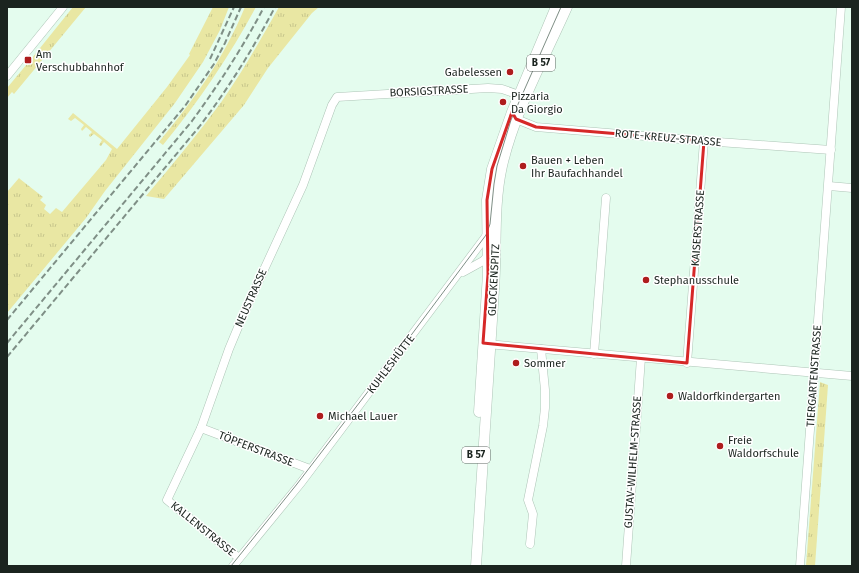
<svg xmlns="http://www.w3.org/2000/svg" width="859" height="573" font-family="'Fira Sans',sans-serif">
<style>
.grass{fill:url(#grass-tufts)}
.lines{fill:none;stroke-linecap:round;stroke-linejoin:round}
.minor-casing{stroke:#aec5b7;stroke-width:9}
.major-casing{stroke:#aec5b7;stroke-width:11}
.minor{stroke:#fff;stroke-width:8}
.major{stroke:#fff;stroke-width:10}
.tram{stroke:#7f8f86;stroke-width:1}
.rail{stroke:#7f8f86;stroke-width:2;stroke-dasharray:6 3;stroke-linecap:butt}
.marked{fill:none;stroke:#d62828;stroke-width:3;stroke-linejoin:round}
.poi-dot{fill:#ae1c1d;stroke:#fff;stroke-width:1.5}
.labels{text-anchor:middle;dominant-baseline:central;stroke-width:3;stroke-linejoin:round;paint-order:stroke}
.shield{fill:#fff;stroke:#5f6662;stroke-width:1}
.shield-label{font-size:10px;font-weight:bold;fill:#1b241f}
.poi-label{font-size:11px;fill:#1b241f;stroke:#fff;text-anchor:start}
.street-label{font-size:11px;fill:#1b241f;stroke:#fff}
</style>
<defs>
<pattern id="grass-tufts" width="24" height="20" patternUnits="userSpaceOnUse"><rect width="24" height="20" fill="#e9e7a3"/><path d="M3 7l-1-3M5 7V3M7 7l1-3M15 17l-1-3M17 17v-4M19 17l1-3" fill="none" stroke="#c7c68c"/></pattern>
</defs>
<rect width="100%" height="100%" fill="#e4fcee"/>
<g class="grass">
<polygon points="73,7 86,7 14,94 12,92 7,98 7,88 27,64 28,65 33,59 32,58"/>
<polygon points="213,7 229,7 220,30 203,62 175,103 105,191 86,218 7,313 7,192 19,178 20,179 43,197 40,200 46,205 44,209 50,214 56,208 62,212 106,160 112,149 104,142 101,146 99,145 102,140 94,134 90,137 89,135 92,132 86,127 82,131 81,129 84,125 75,118 71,121 68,119 73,113 117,149 167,87 190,55 189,54"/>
<path d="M245 7H256C229 57 199 101 163 145L159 142C195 98 223 60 245 7Z"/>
<path d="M279 7H319L312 13 268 68 244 105 164 199 146 196C172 165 198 134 222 101 243 71 261 39 279 7Z"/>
<polygon points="820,382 828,385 815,566 806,566"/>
</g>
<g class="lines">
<defs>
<g id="minor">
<polyline points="7,76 63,7"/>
<polyline points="513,116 516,119 536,127 704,141 831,150"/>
<polyline points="829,186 852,188"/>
<polyline points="463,272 483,261 490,254"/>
<polyline points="486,344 852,376"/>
<polyline points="594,354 606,198"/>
<polyline points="687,363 704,141"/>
<polyline points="201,428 310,469"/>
<polyline points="530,544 533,514 528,500 543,426 545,408 545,390 541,349"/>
<polyline points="239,558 167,500 201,428 229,349 244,313 303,185 332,105 337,97 488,88 502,89 519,95"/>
<polyline points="233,566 300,484 487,235"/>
<polyline points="626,566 641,358"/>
<polyline points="800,566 841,7"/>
</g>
<g id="major">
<polyline points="479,412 488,274 487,200 492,169 512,112 556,7"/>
<path d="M476 566C482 474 488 381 494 289 497 248 493 206 502 166 515 110 544 59 567 7"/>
</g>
</defs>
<use href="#minor" class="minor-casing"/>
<use href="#major" class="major-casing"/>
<use href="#minor" class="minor"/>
<use href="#major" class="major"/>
<polyline class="tram" points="231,566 297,484 409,338 486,235 490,224 494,184 497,166 511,120 561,7"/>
<g class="rail">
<polyline points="210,59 234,7"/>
<polyline points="7,320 185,106 214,64 225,43 241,7"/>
<path d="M7 343 192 121C219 84 243 47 264 7"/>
<path d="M7 357 199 127C228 89 253 49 275 7"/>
</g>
</g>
<path class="marked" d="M512 112 516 119 536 127 704 141 687 363 483 343 488 274 487 200 492 169Z"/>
<g class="poi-dot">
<rect x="24" y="56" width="8" height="8" rx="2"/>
<circle cx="510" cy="72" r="4"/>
<circle cx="503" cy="102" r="4"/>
<circle cx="523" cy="166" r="4"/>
<circle cx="646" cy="280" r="4"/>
<circle cx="516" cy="363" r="4"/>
<circle cx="670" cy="396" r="4"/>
<circle cx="320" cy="416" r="4"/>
<circle cx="720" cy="446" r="4"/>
</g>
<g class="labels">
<g class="shield">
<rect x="527" y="55" width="28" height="16" rx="3"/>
<rect x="462" y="447" width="28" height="16" rx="3"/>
</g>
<g class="shield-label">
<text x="541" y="63">B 57</text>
<text x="476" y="455">B 57</text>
</g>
<g class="poi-label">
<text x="36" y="54">Am<tspan x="36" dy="13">Verschubbahnhof</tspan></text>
<text x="502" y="72" text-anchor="end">Gabelessen</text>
<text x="511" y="96">Pizzaria<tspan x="511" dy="13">Da Giorgio</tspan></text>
<text x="531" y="160">Bauen + Leben<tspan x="531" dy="13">Ihr Baufachhandel</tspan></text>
<text x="654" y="280">Stephanusschule</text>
<text x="524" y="363">Sommer</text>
<text x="678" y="396">Waldorfkindergarten</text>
<text x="328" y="416">Michael Lauer</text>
<text x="728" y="440">Freie<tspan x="728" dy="13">Waldorfschule</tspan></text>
</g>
<g class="street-label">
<text transform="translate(429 91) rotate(-3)">BORSIGSTRASSE</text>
<text transform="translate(668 138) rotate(5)">ROTE-KREUZ-STRASSE</text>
<text transform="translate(698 228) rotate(-86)">KAISERSTRASSE</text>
<text transform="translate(494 280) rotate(-87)">GLOCKENSPITZ</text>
<text transform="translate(251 298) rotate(-66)">NEUSTRASSE</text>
<text transform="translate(391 364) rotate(-53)">KUHLESHÜTTE</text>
<text transform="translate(814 376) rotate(-86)">TIERGARTENSTRASSE</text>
<text transform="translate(256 449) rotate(21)">TÖPFERSTRASSE</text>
<text transform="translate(633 462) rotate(-86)">GUSTAV-WILHELM-STRASSE</text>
<text transform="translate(203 529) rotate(39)">KALLENSTRASSE</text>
</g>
</g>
<rect width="859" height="573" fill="none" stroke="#1b241f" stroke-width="16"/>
</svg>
